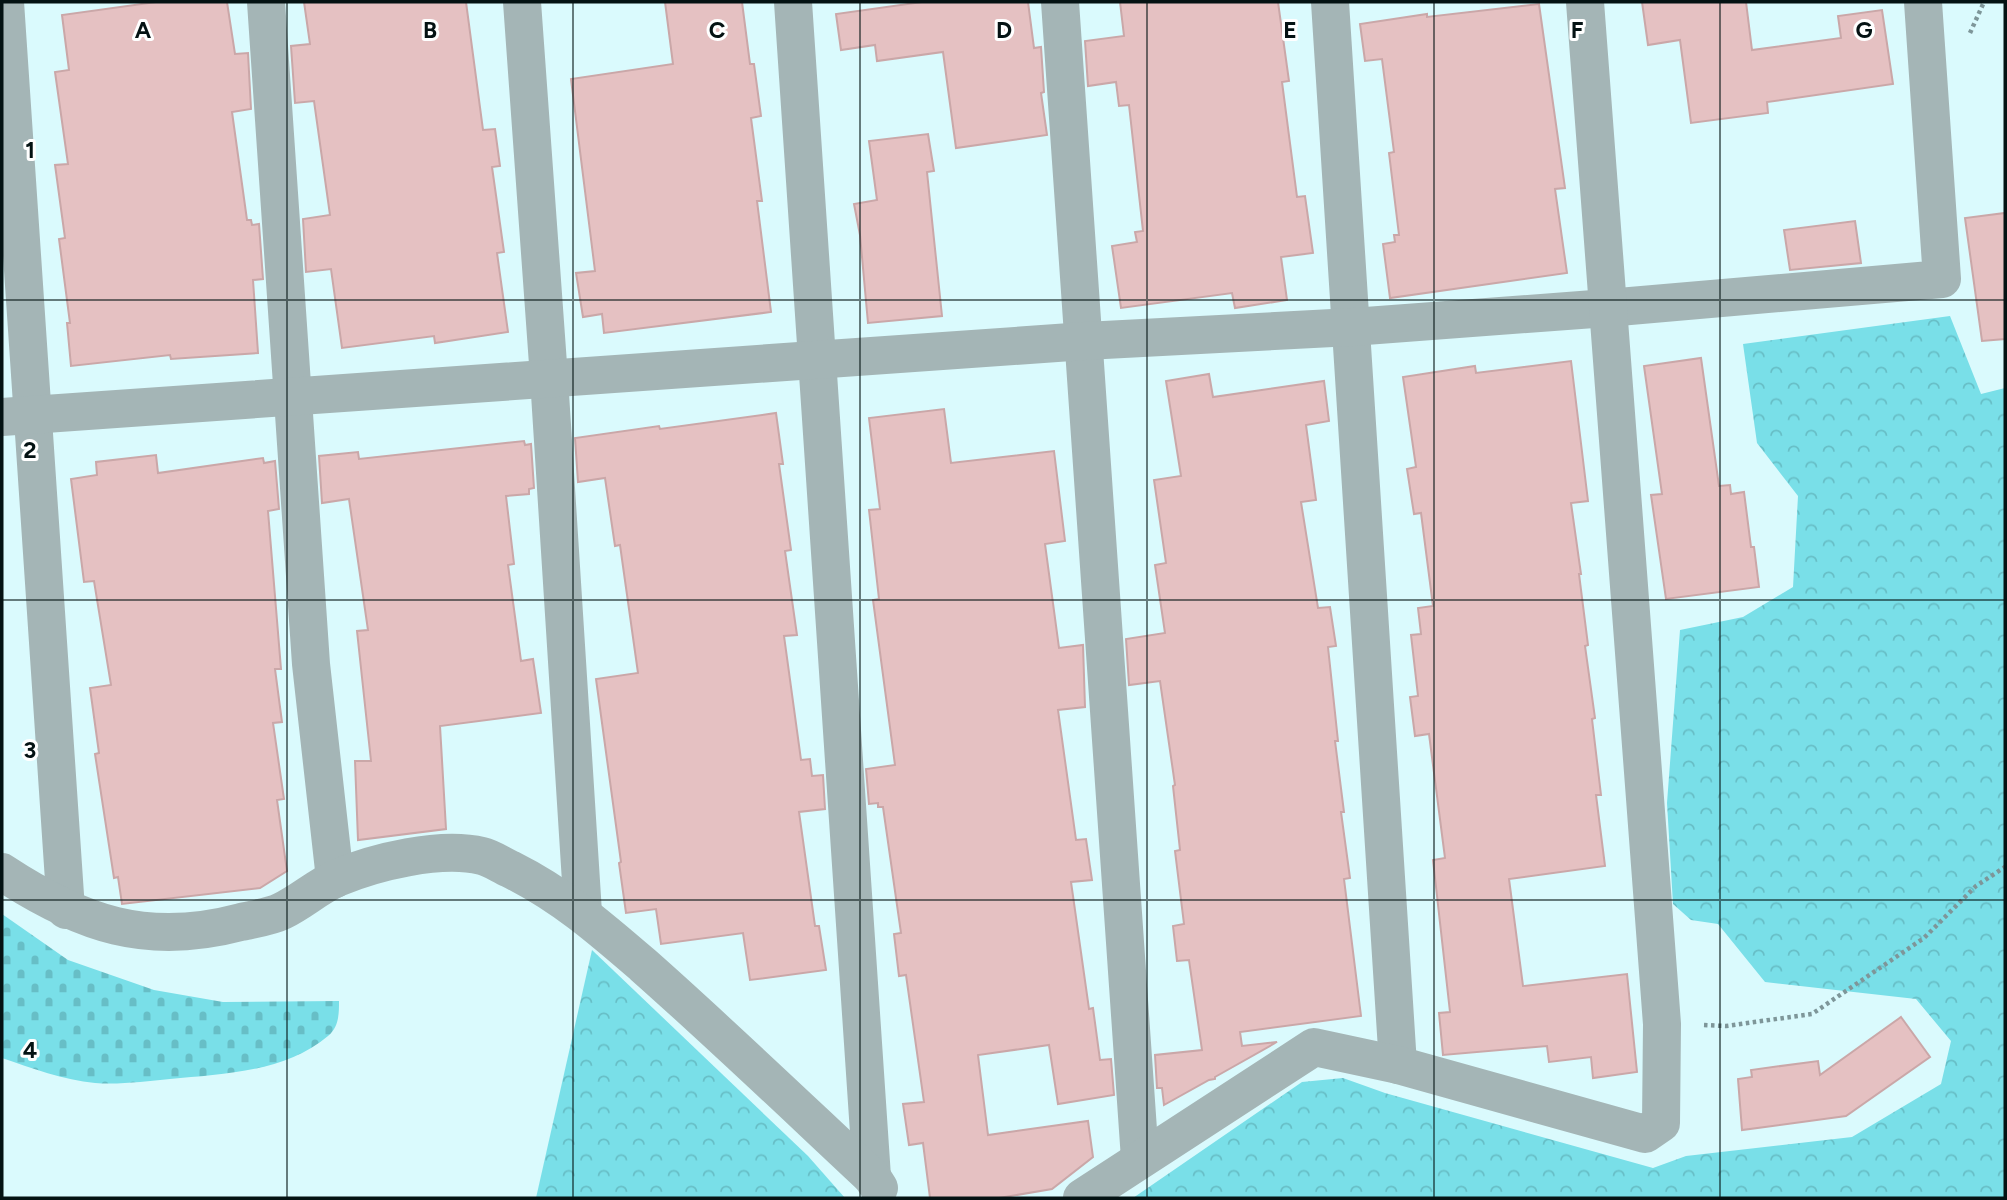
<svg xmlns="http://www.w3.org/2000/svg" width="2007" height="1200" font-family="Figtree,sans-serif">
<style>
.forest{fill:url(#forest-crowns)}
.cemetery{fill:url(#cemetery-stones)}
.building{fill:#e5c1c2;stroke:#caa7a8;stroke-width:2}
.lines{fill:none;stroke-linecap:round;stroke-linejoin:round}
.path{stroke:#7e9699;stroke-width:4.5;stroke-dasharray:3.5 3.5;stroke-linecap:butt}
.minor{stroke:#a4b5b6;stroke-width:38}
.grid{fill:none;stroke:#041213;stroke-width:2;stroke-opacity:0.55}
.grid-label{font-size:23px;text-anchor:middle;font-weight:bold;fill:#041213;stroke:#fff;stroke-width:6;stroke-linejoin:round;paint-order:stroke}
</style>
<defs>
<pattern id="forest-crowns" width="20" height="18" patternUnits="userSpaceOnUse" patternTransform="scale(1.75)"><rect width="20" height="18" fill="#79dfe8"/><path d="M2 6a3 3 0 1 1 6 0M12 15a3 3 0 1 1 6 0" fill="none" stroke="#67bec6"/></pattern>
<pattern id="cemetery-stones" width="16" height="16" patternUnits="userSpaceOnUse" patternTransform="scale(1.75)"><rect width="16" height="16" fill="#79dfe8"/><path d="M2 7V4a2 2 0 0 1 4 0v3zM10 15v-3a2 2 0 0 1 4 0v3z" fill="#67bec6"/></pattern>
</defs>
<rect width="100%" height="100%" fill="#dafafd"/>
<g class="forest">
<polygon points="1950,316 1981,394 2005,388 2005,1198 1133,1198 1302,1082 1343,1078 1385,1093 1653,1168 1686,1156 1852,1137 1941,1084 1951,1041 1916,999 1765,982 1718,924 1691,920 1673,904 1667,803 1680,630 1743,617 1793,587 1798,496 1757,443 1743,344"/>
<polygon points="592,950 808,1156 845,1198 536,1198"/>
</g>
<path class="cemetery" d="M2 914 68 960 154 990 223 1002 339 1001C339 1014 339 1027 328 1036 286 1072 223 1074 170 1079 146 1081 120 1085 95 1083 64 1080 31 1068 2 1058Z"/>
<g class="building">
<polygon points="156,2 227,2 235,54 248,53 251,109 232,112 247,220 251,220 252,225 259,224 263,279 253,280 258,353 171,359 170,355 71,366 67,323 70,323 59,239 65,238 55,165 68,164 55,72 69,70 62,15"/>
<polygon points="304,2 466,2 483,130 495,129 500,166 492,167 504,252 497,253 508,332 435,343 434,336 342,348 331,269 306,272 303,219 330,215 314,101 295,103 291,46 310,44"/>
<polygon points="665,2 742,2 750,64 754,64 761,116 751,118 762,201 757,201 771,312 604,333 602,314 583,317 576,273 595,271 571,79 673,64"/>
<polygon points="922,2 1028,2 1034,48 1041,47 1044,92 1041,93 1047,135 956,148 943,52 877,61 875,45 841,50 836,14"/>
<polygon points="1120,2 1278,2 1289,81 1282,82 1297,197 1305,196 1313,253 1281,257 1287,300 1235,308 1232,293 1121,308 1112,246 1137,242 1135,232 1143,231 1129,105 1119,106 1116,82 1088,86 1085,41 1124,36"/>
<polygon points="1642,2 1746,2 1752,50 1841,38 1838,16 1882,10 1893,84 1767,102 1768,113 1691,123 1680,40 1648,45"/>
<polygon points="1539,4 1565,188 1555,189 1567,273 1390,298 1383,244 1395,242 1394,235 1399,235 1389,153 1394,152 1382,59 1365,61 1360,24 1427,14 1427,17"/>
<polygon points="928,134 934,171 927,172 942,316 868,323 860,235 854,204 877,200 869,141"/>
<polygon points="2005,213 2005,339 1982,341 1965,218"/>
<polygon points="1855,221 1861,263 1790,270 1784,230"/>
<polygon points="1701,358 1719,486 1730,485 1731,494 1744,492 1751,547 1754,547 1759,587 1666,599 1651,495 1662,494 1644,366"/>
<polygon points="1571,361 1588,501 1571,503 1581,574 1579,574 1588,645 1585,646 1595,718 1592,719 1601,795 1596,795 1605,866 1509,879 1523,986 1627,974 1637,1072 1593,1078 1591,1057 1549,1062 1547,1046 1443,1055 1439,1013 1450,1012 1433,860 1445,858 1429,734 1415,736 1410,697 1418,696 1411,635 1421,634 1418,608 1433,606 1421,513 1414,514 1407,469 1416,467 1403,377 1475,366 1476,373"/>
<polygon points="1209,374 1213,397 1324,381 1329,421 1306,425 1316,500 1301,502 1318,608 1330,607 1336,646 1328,647 1338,741 1335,741 1344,812 1341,812 1350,878 1344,879 1361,1016 1240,1032 1242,1046 1277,1042 1215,1077 1215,1079 1209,1080 1164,1105 1162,1088 1157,1088 1155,1055 1202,1050 1189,960 1177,961 1173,926 1184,924 1175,851 1180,850 1173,786 1175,785 1160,681 1129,685 1126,639 1165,633 1155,565 1166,563 1154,480 1181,476 1166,381"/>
<polygon points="944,409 951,463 1054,451 1065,541 1045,544 1059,648 1083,645 1085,707 1058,710 1076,840 1086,839 1092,880 1071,882 1089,1009 1093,1008 1100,1060 1111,1059 1114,1095 1058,1104 1049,1045 978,1055 988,1135 1088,1121 1093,1157 1052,1189 999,1198 930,1198 923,1143 909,1145 903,1104 924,1102 906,975 899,976 894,934 901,933 883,807 878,807 878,803 869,804 866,769 895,765 873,600 879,599 869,510 880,509 869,418"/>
<polygon points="776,413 783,464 779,464 791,550 785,551 797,635 784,636 801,760 810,759 812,776 823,775 825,809 799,812 815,926 819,926 826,970 750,980 743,933 661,944 656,909 626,913 619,863 621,862 596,679 638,673 620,545 615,546 605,478 578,482 575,438 659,426 660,429"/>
<polygon points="524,441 525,445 531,444 534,488 529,489 529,494 506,496 514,564 508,565 521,661 533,659 541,713 440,726 446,829 358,840 355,761 371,761 357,631 368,630 349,499 322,503 319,456 358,452 359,459"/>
<polygon points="156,455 158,473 263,458 264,463 275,461 279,509 268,511 281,669 275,669 282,722 273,723 284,799 277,800 287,871 260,888 122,904 118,877 114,878 95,754 99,753 90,688 111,685 94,581 84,582 71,479 97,475 96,462"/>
<polygon points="1901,1017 1930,1057 1846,1116 1742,1130 1738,1079 1752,1077 1751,1070 1818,1061 1820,1075"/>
</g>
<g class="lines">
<g class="path">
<polyline points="1970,33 1984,2"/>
<polyline points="1704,1025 1726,1026 1812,1014 1924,938 1976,886 2005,867"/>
</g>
<g class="minor">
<polyline points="5,2 66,910"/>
<polyline points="266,2 311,664 335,879"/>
<polyline points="522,2 549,378 583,913"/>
<polyline points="793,2 872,1177"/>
<polyline points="1060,2 1140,1159"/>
<polyline points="1330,2 1398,1065"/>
<polyline points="2,417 1085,341 1352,327 1607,308 1942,279 1923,2"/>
<path d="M2 872C81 924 147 947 241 922 254 919 270 917 282 911 301 902 317 887 337 878 375 862 440 846 482 856 491 858 501 865 510 869 562 895 599 927 643 965 721 1034 796 1106 872 1177L879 1188"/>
<polyline points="1082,1198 1314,1047 1398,1065 1645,1134 1661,1123 1662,1024 1585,2"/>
</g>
</g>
<path class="grid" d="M287 2V1198M573 2V1198M860 2V1198M1147 2V1198M1434 2V1198M1720 2V1198M2 300H2005M2 600H2005M2 900H2005"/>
<g class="grid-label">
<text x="143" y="38">A</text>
<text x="430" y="38">B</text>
<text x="717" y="38">C</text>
<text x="1004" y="38">D</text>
<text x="1290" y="38">E</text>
<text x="1577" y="38">F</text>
<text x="1864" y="38">G</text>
<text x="30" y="158">1</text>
<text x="30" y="458">2</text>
<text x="30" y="758">3</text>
<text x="30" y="1058">4</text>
</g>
<rect width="2007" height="1200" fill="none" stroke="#041213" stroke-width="7"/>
</svg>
